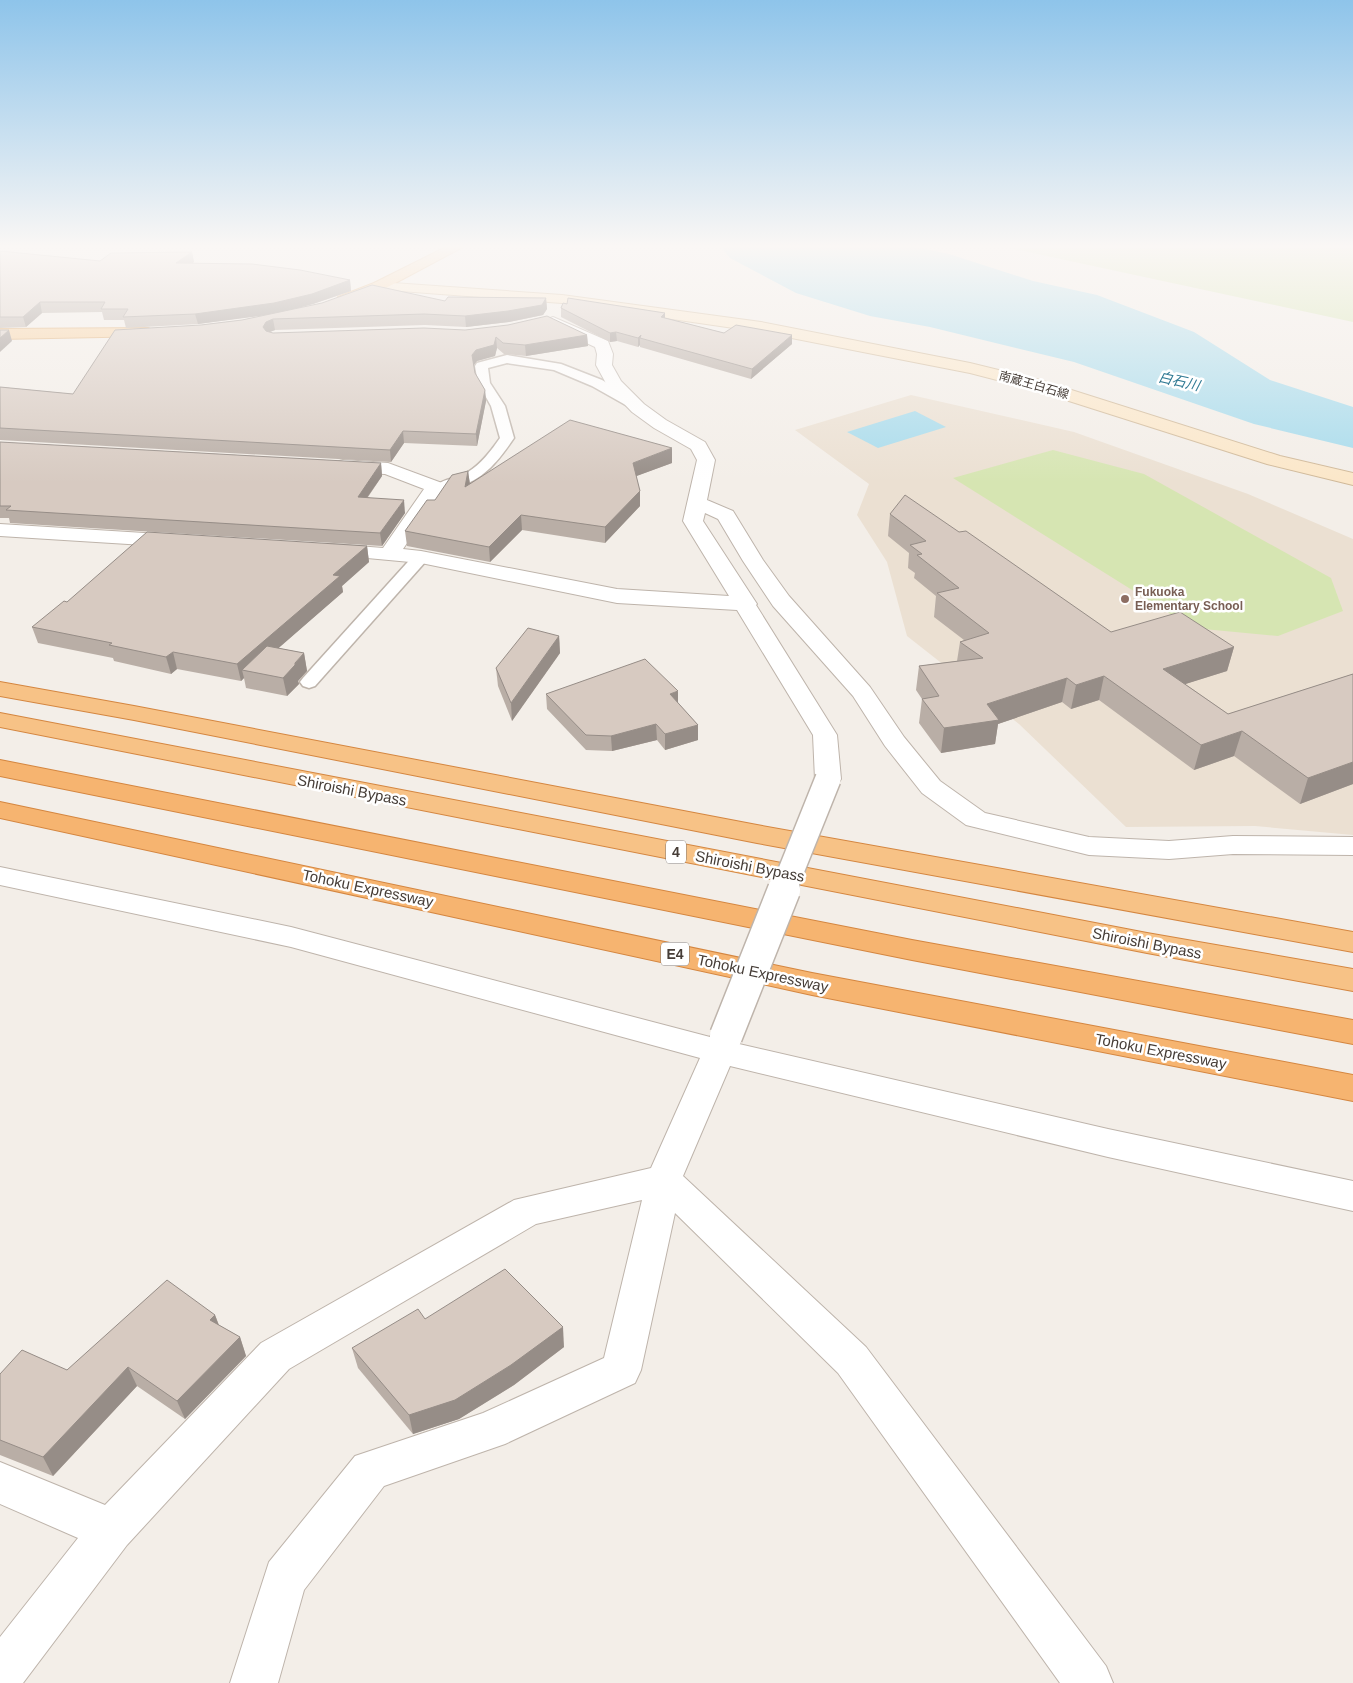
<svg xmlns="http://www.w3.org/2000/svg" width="1353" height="1683" font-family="Helvetica,'Noto Sans JP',sans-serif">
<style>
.education{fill:#ebe0d2}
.green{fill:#d6e5b2}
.water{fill:#a7dbec}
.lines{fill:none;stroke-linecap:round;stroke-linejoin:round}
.service-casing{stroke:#beb4ab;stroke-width:3}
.minor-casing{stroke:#beb4ab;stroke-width:2}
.secondary-casing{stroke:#d0b999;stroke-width:2}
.primary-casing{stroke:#dda96b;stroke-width:2}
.trunk-casing{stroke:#d48640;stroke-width:2}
.motorway-casing{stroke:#d48640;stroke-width:2}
.service{fill:#fff;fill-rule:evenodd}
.minor{fill:#fff;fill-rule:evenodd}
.secondary{fill:#fbe7c9;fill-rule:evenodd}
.primary{fill:#f8cf9b;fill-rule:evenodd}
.trunk{fill:#f7c286;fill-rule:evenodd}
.motorway{fill:#f6b470;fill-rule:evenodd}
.minor-bridge-far1-casing{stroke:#beb4ab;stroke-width:28;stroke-linecap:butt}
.minor-bridge-casing{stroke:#beb4ab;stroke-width:35;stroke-linecap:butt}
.minor-bridge-far1{stroke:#fff;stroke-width:25}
.minor-bridge{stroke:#fff;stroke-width:32}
.wall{fill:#b9aea6}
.shaded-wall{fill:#968d87}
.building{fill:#d7cac1;stroke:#968d87}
.education-dot{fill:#8d6e63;stroke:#fff;stroke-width:2}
.labels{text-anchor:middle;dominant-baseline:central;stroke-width:5;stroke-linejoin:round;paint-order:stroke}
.far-street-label{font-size:12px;fill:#463d37;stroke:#fff}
.far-education-label{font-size:12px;font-weight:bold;fill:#785e54;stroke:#fff;text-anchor:start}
.far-water-label{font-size:14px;font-style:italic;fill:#307a94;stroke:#fff}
.shield{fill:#fff;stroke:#7e7773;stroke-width:1}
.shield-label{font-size:14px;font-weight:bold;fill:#463d37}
.street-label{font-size:15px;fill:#463d37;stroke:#fff}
</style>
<rect width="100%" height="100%" fill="#f3eee8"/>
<polygon class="education" points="911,395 1074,432 1248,494 1353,539 1353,835 1255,826 1126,827 1019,724 907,636 887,562 857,515 869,484 795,430"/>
<g class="green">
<polygon points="1005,247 1353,247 1353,322"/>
<polygon points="1053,450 1144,474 1331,578 1343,611 1278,636 1193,628 953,478"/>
</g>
<g class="water">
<polygon points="721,247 916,247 949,254 1033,281 1097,295 1194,332 1270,380 1353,407 1353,448 1254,424 1074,362 930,327 870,316 796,293 730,258"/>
<polygon points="915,411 946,427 878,448 847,432"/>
</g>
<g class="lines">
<defs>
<g id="service">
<path d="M507 355 561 364 602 380 643 405 641 408H631L592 386 554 370 507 363 488 368 490 383 505 406 514 438C499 460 484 480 457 487 451 489 445 491 438 489L436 486C440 480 460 477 468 472 481 464 491 451 500 438L491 406 478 383 475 366 477 363Z"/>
<polygon points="421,552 427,554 429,557 427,560 315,686 309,688 303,686 300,682 303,678 415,554"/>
</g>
<g id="minor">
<polygon points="553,317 608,341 613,354 612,365 621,381 644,404 666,420 705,442 715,460 707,500 733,511 763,560 789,596 870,687 904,737 940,781 985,813 1089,837 1169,841 1233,836 1353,837 1353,855 1233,854 1169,859 1089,855 966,825 922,793 885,746 853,696 773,606 743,561 718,519 705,513 703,521 757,604 756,605 837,735 841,779 837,785 828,787 819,785 815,779 813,735 737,610 617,603 421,563 324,554 321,550 324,546 331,544 383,548 424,489 385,474 343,472 336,470 334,466 336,462 343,460 388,463 442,483 445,487 403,549 421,551 617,589 729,596 683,521 697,460 691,449 654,428 632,412 608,387 596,365 597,354 595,347 548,325 545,322 548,319"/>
<polygon points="0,524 176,535 183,537 186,541 183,545 176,547 0,536"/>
<polygon points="0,867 291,927 710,1037 715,1028 726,1024 737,1028 742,1036 739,1044 1108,1129 1353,1181 1353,1211 1108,1157 730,1066 683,1176 866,1347 1106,1666 1113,1683 1060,1683 838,1373 675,1213 641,1370 635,1383 505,1444 384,1486 304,1590 278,1683 230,1683 269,1562 355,1456 483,1413 604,1358 642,1200 536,1224 289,1369 127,1545 23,1683 0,1683 0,1637 78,1538 0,1504 0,1462 105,1505 261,1343 514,1200 651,1168 700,1058 291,947 0,885"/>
</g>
<polygon id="secondary" points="379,282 562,295 761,322 970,363 1040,380 1280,456 1353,473 1353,485 1267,464 1028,388 970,373 761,332 562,303 374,289 372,286 374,283"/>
<g id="primary">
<polygon points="446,247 463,247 384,289 343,304 338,303 336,300 338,297 374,283"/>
<polygon points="148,328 153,330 156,333 153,336 0,339 0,329"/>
</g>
<g id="trunk">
<polygon points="0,682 134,706 757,825 1353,932 1353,952 757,843 134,720 0,696"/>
<polygon points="0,713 1147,933 1353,969 1353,991 1147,953 0,727"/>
</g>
<g id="motorway">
<polygon points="0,760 912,940 1353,1020 1353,1044 912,960 0,776"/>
<polygon points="0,802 812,973 1353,1075 1353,1101 812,995 0,818"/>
</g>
</defs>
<use href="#service" class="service-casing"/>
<use href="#minor" class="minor-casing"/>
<use href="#secondary" class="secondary-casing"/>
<use href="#primary" class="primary-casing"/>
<use href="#trunk" class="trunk-casing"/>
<use href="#motorway" class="motorway-casing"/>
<use href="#service" class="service"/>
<use href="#minor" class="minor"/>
<use href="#secondary" class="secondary"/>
<use href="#primary" class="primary"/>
<use href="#trunk" class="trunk"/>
<use href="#motorway" class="motorway"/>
<defs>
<polyline id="minor-bridge-far1" points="783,891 828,779"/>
<polyline id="minor-bridge" points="726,1036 784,890"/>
</defs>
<use href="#minor-bridge-far1" class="minor-bridge-far1-casing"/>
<use href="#minor-bridge" class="minor-bridge-casing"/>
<use href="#minor-bridge-far1" class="minor-bridge-far1"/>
<use href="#minor-bridge" class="minor-bridge"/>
</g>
<g class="wall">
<polygon points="0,251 100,261 192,252 194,262 192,263 350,280 351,291 313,304 287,311 445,301 546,298 547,309 543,315 509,322 466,327 425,325 275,330 270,332 273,333 587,335 588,346 526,356 504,354 497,348 495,356 477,361 474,365 475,373 485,390 486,401 477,446 404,443 391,462 0,440 0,387 73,394 201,325 242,320 271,314 198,324 126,328 124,320 104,320 102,312 42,313 26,327 0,328"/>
<polygon points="561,308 665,313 665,318 724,333 792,344 751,379 640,347 640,345 638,347 617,341 610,342 561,317"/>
<polygon points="0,442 381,463 382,476 368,497 405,513 382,546 10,523 9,518 0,518"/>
<polygon points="672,463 636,476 640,506 605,543 522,530 490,562 407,546 405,531 435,500 468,471 470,484"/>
<polygon points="890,514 959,532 1111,632 1234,647 1227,671 1185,684 1228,714 1353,674 1353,784 1300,804 1234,756 1194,770 1099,700 1071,709 1062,702 998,724 995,744 941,753 919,723 922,699 916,690 919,666 957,661 960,642 964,640 934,617 936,596 914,578 915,573 908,568 909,553 888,536"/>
<polygon points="367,546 369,562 342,586 343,592 278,648 304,653 307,671 298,681 299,684 287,696 246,688 244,678 241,681 177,669 171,674 114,661 113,658 38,643 32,627 67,602"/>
<polygon points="559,636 560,653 512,721 498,686 496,668"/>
<polygon points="546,694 678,703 698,725 698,740 665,750 657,740 612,751 586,750 547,709"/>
<polygon points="215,1315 219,1325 240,1337 246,1356 185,1419 137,1386 53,1476 0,1455 0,1374 67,1370"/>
<polygon points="425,1319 564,1347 514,1385 459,1419 413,1434 358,1368 352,1348"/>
</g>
<g class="shaded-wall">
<polygon points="192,252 194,262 178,273 176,263"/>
<polygon points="350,280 351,291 313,304 275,314 198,324 195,314"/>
<polygon points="546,298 547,309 543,315 509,322 466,327 465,316"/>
<polygon points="40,302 42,313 26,327 23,317"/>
<polygon points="665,313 665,322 661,317"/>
<polygon points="273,319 275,330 267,333 263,327 266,322"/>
<polygon points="9,330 12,341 0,352 0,338"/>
<polygon points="616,332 617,341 610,342 610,333"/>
<polygon points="587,335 588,346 526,356 525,345"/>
<polygon points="641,335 640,338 640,345 638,347 638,338"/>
<polygon points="792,335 792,344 751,379 752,369"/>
<polygon points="496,337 497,348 495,356 477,361 473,366 472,355 476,350"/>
<polygon points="485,390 486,401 477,446 476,434"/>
<polygon points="403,431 404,443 391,462 390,450"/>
<polygon points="672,448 672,463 634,477 633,463"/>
<polygon points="381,463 382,476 359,509 358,497"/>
<polygon points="468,471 470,485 465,487"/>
<polygon points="640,491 640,506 605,543 605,527"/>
<polygon points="404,500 405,513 382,546 380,533"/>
<polygon points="521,515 522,530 490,562 489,547"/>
<polygon points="367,546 369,562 342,586 343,592 251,672 242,670 244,678 241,681 237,664 333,575"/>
<polygon points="559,636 560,653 512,721 511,703"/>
<polygon points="1234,647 1227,671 1157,693 1163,669"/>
<polygon points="173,652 177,669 171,674 166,657"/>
<polygon points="304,653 307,671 298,681 299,684 287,696 283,678"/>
<polygon points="1104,676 1099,700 1071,709 1076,685"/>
<polygon points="1067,678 1062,702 998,724 995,744 941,753 944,728 987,704"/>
<polygon points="678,691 678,706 670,694"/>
<polygon points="656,724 657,740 612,751 611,736"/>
<polygon points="698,725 698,740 665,750 665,734"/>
<polygon points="1242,731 1234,756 1194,770 1201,745"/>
<polygon points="1353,762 1353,784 1300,804 1308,778"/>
<polygon points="215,1315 222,1334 210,1320"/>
<polygon points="563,1327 564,1347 514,1385 459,1419 413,1434 409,1415"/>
<polygon points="240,1337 246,1356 185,1419 177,1401"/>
<polygon points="128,1367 137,1386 53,1476 43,1457"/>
</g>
<g class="building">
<polygon points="0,251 100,261 111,253 192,252 176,263 252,264 300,270 350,280 312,294 274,303 195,314 123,317 128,309 101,309 105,302 40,302 23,317 0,317"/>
<polygon points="372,285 445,301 448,297 546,298 542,305 508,311 465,316 424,314 273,319 266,322 263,327 266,331 273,333 424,328 465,330 508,325 547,316 587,335 525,345 503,343 496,337 494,345 476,350 472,355 475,373 485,390 476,434 403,431 390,450 0,428 0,387 73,394 115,330 201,325 242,320 322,303"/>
<polygon points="568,298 665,313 661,317 724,333 736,325 792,335 752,369 640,338 641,335 638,338 616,332 610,333 561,308 563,303 567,304"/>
<polygon points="0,330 9,330 0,338"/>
<polygon points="570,420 672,448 633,463 640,491 605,527 521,515 489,547 405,531 427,500 435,500 452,475 468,471 465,487"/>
<polygon points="0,442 381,463 358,497 404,500 380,533 6,510 11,506 0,506"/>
<polygon points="905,495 959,532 966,531 1111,632 1180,612 1234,647 1163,669 1228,714 1353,674 1353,762 1308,778 1242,731 1201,745 1104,676 1076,685 1067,678 987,704 999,720 944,728 922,699 939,696 919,666 983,658 960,642 989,633 937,593 959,588 917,555 922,554 910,545 926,541 890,514"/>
<polygon points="147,532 367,546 333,575 340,576 237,664 173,652 166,657 109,645 112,643 32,627 64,601 67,602"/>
<polygon points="528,628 559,636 511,703 496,668"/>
<polygon points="267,646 304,653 295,663 295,665 283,678 242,670"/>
<polygon points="645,659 678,691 670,694 698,725 665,734 656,724 611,736 586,735 546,694"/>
<polygon points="505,1269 563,1327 511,1365 455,1400 409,1415 352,1348 418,1309 425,1319"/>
<polygon points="167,1280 215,1315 210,1320 240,1337 177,1401 128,1367 43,1457 0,1440 0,1374 22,1350 67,1370"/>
</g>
<linearGradient id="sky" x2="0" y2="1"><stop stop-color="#8ec4ea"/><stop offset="0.51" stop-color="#faf7f5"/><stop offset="1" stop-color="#faf7f5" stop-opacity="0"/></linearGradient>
<rect width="1353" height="483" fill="url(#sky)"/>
<circle class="education-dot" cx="1125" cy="599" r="5"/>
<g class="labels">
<g class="far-street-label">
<text transform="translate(1034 385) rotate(16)">南蔵王白石線</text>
</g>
<g class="far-education-label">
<text x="1135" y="592">Fukuoka<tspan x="1135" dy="14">Elementary School</tspan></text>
</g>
<g class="far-water-label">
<text transform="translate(1179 381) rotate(13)">白石川</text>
</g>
<g class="shield">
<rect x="666" y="840.5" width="20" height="23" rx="4"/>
<rect x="661" y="942.5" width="28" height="23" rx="4"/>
</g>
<g class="shield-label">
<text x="676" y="852">4</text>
<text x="675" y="954">E4</text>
</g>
<g class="street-label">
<text transform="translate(352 790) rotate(11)">Shiroishi Bypass</text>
<text transform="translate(750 866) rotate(11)">Shiroishi Bypass</text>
<text transform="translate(368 888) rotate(12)">Tohoku Expressway</text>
<text transform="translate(1147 943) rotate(11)">Shiroishi Bypass</text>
<text transform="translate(763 973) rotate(12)">Tohoku Expressway</text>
<text transform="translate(1161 1051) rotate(11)">Tohoku Expressway</text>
</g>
</g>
</svg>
